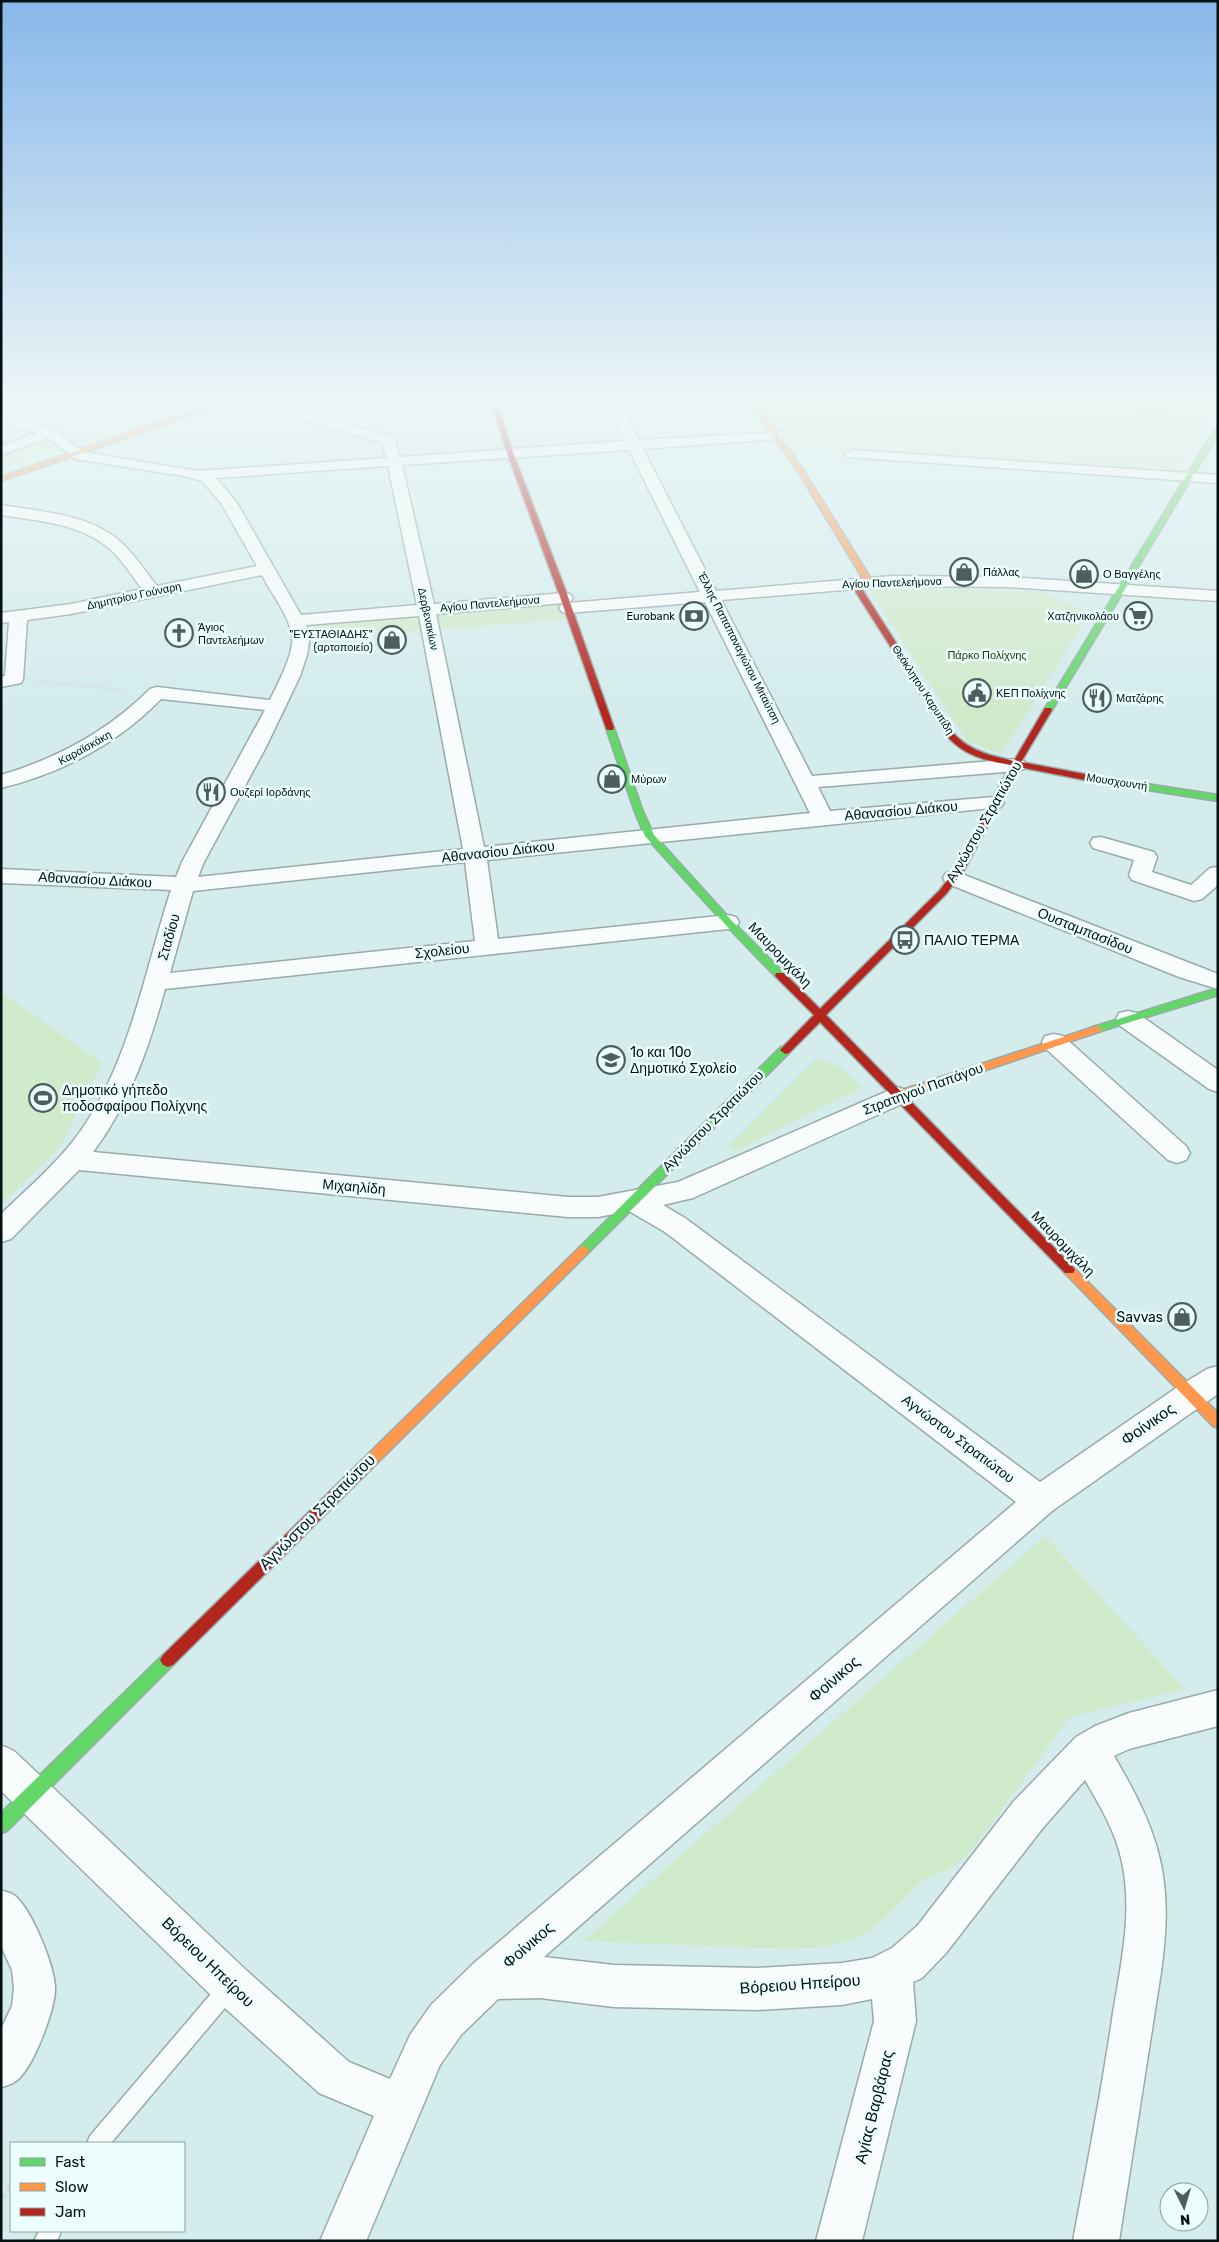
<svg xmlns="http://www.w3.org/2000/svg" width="1219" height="2242" font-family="Rubik,sans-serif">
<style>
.green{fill:#d0eacc}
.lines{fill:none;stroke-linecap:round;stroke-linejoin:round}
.lane-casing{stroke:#98abab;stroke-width:3}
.street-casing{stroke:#98abab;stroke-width:3}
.fast-casing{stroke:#98abab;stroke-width:3}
.slow-casing{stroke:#98abab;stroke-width:3}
.jam-casing{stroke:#98abab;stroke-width:3}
.path-far2{stroke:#d6dddd;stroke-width:2;stroke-dasharray:2 1;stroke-linecap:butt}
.path-far1{stroke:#d6dddd;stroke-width:2.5;stroke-dasharray:2.5 2;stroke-linecap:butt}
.path{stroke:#d6dddd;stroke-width:5;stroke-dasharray:5.5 4;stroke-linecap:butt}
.lane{fill:#f9fcfc;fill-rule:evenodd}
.street{fill:#f9fcfc;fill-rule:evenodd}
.fast{fill:#63d668;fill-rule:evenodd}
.slow{fill:#ff974d;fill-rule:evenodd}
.jam{fill:#b3261e;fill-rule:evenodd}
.labels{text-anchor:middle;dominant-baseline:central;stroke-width:5;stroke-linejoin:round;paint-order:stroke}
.far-poi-label{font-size:11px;fill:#021111;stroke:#ecfefe;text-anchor:start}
.far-street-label{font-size:11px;fill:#021111;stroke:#ecfefe}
.far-park-label{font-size:11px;fill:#233900;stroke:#ecfefe}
.street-label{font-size:14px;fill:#021111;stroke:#ecfefe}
.poi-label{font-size:14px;fill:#021111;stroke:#ecfefe;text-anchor:start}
.near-street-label{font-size:16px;fill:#021111;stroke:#ecfefe}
</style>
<rect width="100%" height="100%" fill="#d4ecec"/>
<g class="green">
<polygon points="750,399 1090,399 1152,411 1190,399 1218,399 1218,411 1211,416 1174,473 789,449"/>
<polygon points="42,440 45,440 56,450 1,468 1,456"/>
<polygon points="919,588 1041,592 1061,599 1090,614 1001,754 967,741 869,590"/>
<polygon points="564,598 572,619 301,641 296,621"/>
<polygon points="1,992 102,1063 60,1147 1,1204"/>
<path d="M816 1059C840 1064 846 1070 862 1088L735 1151 728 1147Z"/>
<polygon points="1045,1536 1185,1689 1070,1717 994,1821 966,1857 945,1871 923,1880 870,1932 851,1940 822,1947 791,1949 583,1941"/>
</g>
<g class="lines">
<defs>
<g id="lane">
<polygon points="228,1979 235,1982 238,1989 235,1996 111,2143 87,2143 90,2136 221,1982"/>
<polygon points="39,2231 61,2231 57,2241 34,2241"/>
</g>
<g id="street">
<path d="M239 399H261L394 437 400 457 625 441 604 399H618L639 440 782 432 784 435 782 438 777 439 643 449 716 591 892 576 1007 577 1218 591V601L1007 587 892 586 721 600 812 776 1017 759 1024 761 1027 765 1024 769 1017 771 818 787 830 811 994 797 1001 799 1004 803 1001 807 487 860 498 939 728 915 736 917 739 922 736 927 728 929 165 989C149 1047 130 1103 93 1152L568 1197H598L678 1182 897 1087 906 1090 910 1096 906 1102 693 1198 663 1205 685 1218 1040 1482 1179 1386 1207 1369 1218 1366V1394L1052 1511 544 1957 614 1965 757 1968 842 1963 872 1958 892 1948 918 1925 1014 1801 1076 1737 1095 1726 1129 1713 1218 1690V1726L1129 1749 1114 1756C1161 1836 1174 1880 1161 1972L1119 2241H1073C1087 2165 1102 2089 1113 2013 1121 1963 1133 1913 1122 1862 1116 1832 1100 1806 1085 1780L1042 1829 946 1953 922 1978 913 1982 916 2021 862 2241H816L874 2021 872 1999 842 2005 757 2010 614 2007 540 1998 498 1999 461 2035 440 2065 366 2241H320L374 2116 319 2093 216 2000 1 1791V1745L14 1751 246 1970 349 2062 390 2079 410 2035 431 2005 474 1963 1016 1502 665 1232 629 1211 598 1217H568L79 1170 11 1239 1 1242V1214C29 1187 60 1161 82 1129 131 1058 145 969 171 890L1 883V869L176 877 182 862 265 710 161 699C117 744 62 773 1 788V775C58 758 108 731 150 689L157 687 270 700C278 683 295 653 292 634 288 614 271 593 262 575L71 614 27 620 23 679 21 683 1 687V676H5L9 622 1 623V613L71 604 142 589C132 576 123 561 111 550 81 523 39 521 1 515V505C42 512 93 514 124 545 136 557 146 572 157 586L257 566 221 503 202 481 184 476 75 459 48 438 1 455V446L37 433 9 425 7 422 14 418 52 428 84 452 198 471 386 458 382 443 241 402ZM629 450 700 592 568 603 562 604 559 608 562 612 568 613 705 602 810 813 484 847 436 614 564 603 570 602 573 598 570 594 564 593 434 604 402 465ZM388 466 417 605 301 615 237 503 216 478ZM419 616 463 849 198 877 204 862 266 747 300 676 307 655 310 635 306 625ZM465 862 475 941 170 973 193 891Z"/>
<polygon points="1122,399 1136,399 1127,410 1122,411 1115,407"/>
<polygon points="852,450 1218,475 1218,483 847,457 845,454"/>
<polygon points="1101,837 1154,852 1157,857 1152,872 1191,885 1210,868 1218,867 1218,885 1202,899 1194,901 1132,880 1129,875 1134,860 1093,848 1090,843 1093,838"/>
<polygon points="954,871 1218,974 1218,989 1179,977 946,883 943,878 946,873"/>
<polygon points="1128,1011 1137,1013 1218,1070 1218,1092 1209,1089 1119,1025 1116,1019 1119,1013"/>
<polygon points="1054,1034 1063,1036 1186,1146 1190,1153 1186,1160 1177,1163 1168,1160 1045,1048 1042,1042 1045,1036"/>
<path d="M1 1890C5 1892 12 1893 15 1896 32 1910 54 1965 55 1987 56 2008 33 2069 16 2081 12 2084 6 2086 1 2087V2029L12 2006 14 1988 12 1970 1 1946Z"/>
</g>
<g id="fast">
<polygon points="1218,427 1218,434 1052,710 1045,712 1044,710 1215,429"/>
<polygon points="607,726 613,726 614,728 643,812 654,835 731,920 784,973 785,975 784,977 776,977 725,924 645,836 635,812 606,728"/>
<polygon points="1100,777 1218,795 1218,801 1097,782 1097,778"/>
<polygon points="1218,988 1218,995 1101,1031 1093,1031 1092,1029 1093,1027"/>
<polygon points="785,1046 789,1047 790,1050 789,1053 587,1254 579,1254 577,1251 579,1248 781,1047"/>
<polygon points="168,1653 173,1655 176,1660 173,1665 7,1831 1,1833 1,1813 163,1655"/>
</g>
<g id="slow">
<polygon points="229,399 238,399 1,481 1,477"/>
<polygon points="747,399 753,399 805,473 873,582 872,584 865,582 799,473"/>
<path d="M1087 399C1110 399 1131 408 1153 409 1168 410 1179 399 1194 399L1169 411 1152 413Z"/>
<polygon points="1097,1026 1102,1029 1101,1031 901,1099 897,1100 891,1096 893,1093"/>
<polygon points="583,1246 587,1248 589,1251 587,1254 366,1474 361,1476 356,1474 354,1470 356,1466 579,1248"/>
<polygon points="1069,1265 1073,1267 1218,1413 1218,1428 1213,1426 1065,1273 1063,1270 1065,1267"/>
</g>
<g id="jam">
<polygon points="490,399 496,399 513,453 567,594 614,728 613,730 607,730 606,728 559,594 507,453"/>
<path d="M851 581 858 583 954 734C970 751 991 756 1014 761L1045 708H1051L1052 710 1021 762 1100 777 1104 780 1100 783 1019 767 964 870 946 894 826 1015 1073 1267 1075 1270 1073 1273H1065L820 1022 789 1053 785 1054 780 1050 814 1015 776 977 775 975 776 973H784L820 1009 940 890 955 870 1011 765C987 761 965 756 948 737L850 583Z"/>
<polygon points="361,1464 366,1466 368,1470 366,1474 173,1665 168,1667 163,1665 160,1660 163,1655 356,1466"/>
</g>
</defs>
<use href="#lane" class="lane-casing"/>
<use href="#street" class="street-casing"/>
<use href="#fast" class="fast-casing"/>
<use href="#slow" class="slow-casing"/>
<use href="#jam" class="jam-casing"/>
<polyline class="path-far2" points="815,452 829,452"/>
<polyline class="path-far1" points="38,681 124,690"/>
<polyline class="path" points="1,2198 11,2187"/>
<use href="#lane" class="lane"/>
<use href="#street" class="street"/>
<use href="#fast" class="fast"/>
<use href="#slow" class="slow"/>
<use href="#jam" class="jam"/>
</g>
<linearGradient id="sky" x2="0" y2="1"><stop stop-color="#88b7ea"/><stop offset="0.56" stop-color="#ecf6f6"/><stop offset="1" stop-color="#ecf6f6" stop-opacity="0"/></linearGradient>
<rect width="1219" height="713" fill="url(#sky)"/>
<defs>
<symbol id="shop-ring" viewBox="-11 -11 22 22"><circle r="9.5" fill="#ecfefe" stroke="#4c5e5e" stroke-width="1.5"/><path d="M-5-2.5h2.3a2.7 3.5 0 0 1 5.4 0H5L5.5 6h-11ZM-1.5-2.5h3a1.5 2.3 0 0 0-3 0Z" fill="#4c5e5e"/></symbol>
<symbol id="bank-ring" viewBox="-11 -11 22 22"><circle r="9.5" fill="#ecfefe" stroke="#4c5e5e" stroke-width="1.5"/><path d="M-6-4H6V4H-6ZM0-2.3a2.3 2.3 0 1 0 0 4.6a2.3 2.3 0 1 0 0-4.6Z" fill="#4c5e5e"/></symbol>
<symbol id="supermarket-ring" viewBox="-11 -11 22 22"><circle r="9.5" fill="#ecfefe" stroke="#4c5e5e" stroke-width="1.5"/><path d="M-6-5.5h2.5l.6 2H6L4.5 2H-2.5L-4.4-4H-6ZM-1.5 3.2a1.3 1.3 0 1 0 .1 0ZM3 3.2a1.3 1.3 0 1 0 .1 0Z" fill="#4c5e5e"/></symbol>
<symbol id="church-ring" viewBox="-11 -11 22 22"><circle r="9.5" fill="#ecfefe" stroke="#4c5e5e" stroke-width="1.5"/><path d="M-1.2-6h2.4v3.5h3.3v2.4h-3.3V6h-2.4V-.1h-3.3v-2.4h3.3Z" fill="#4c5e5e"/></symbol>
<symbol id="civic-ring" viewBox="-11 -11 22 22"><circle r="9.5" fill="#ecfefe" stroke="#4c5e5e" stroke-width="1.5"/><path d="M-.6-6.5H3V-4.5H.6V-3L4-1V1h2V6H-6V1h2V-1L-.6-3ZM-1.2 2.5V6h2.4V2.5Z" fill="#4c5e5e"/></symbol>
<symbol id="restaurant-ring" viewBox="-11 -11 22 22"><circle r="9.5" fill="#ecfefe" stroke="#4c5e5e" stroke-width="1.5"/><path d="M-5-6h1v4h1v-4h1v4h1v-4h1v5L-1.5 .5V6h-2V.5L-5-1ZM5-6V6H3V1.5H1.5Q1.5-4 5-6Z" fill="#4c5e5e"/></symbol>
<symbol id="bus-ring" viewBox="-11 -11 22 22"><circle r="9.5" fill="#ecfefe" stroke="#4c5e5e" stroke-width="1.5"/><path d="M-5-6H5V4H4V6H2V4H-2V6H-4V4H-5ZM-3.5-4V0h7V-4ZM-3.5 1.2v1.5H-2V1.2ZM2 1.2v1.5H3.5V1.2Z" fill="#4c5e5e"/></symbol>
<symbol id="school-ring" viewBox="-11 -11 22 22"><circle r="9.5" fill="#ecfefe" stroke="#4c5e5e" stroke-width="1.5"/><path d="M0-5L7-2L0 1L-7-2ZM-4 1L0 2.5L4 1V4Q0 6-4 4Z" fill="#4c5e5e"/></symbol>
<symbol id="stadium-ring" viewBox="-11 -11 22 22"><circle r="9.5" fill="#ecfefe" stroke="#4c5e5e" stroke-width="1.5"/><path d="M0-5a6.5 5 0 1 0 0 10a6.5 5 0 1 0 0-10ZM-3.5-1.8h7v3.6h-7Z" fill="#4c5e5e"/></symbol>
</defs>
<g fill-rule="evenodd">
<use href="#shop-ring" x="948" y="556" width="32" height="32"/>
<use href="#shop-ring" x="1068" y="558" width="32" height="32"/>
<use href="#bank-ring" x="678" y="600" width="32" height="32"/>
<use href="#supermarket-ring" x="1122" y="600" width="32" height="32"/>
<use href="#church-ring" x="163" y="617" width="32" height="32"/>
<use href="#shop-ring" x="376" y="624" width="32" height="32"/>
<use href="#civic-ring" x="961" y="677" width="32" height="32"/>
<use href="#restaurant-ring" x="1081" y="682" width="32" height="32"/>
<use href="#shop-ring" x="596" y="763" width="32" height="32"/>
<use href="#restaurant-ring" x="195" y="776" width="32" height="32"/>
<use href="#bus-ring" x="889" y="924" width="32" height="32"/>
<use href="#school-ring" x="595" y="1044" width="32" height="32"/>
<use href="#stadium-ring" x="27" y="1082" width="32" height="32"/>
<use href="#shop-ring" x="1166" y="1301" width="32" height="32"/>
</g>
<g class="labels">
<g class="far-poi-label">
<text x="983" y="572">Πάλλας</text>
<text x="1103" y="574">Ο Βαγγέλης</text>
<text x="675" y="616" text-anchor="end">Eurobank</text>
<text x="1119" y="616" text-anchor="end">Χατζηνικολάου</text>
<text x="198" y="627">Άγιος<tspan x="198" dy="13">Παντελεήμων</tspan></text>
<text x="373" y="634" text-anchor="end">"ΕΥΣΤΑΘΙΑΔΗΣ"<tspan x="373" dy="13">(αρτοποιείο)</tspan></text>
<text x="996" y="693">ΚΕΠ Πολίχνης</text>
<text x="1116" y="698">Ματζάρης</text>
<text x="631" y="779">Μύρων</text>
<text x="230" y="792">Ουζερί Ιορδάνης</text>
</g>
<g class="far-street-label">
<text transform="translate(892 583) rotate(-2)">Αγίου Παντελεήμονα</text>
<text transform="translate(134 596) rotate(-12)">Δημητρίου Γούναρη</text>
<text transform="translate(490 604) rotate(-5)">Αγίου Παντελεήμονα</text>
<text transform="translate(428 619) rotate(78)">Δερβενακίων</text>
<text transform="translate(739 648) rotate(63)">Έλλης Παπαπαναγιώτου Μιταύτση</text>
<text transform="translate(923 690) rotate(57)">Θεόκλητου Καρυπίδη</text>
<text transform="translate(85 748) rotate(-29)">Καραϊσκάκη</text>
<text transform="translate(1117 782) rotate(9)">Μουσχουντή</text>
</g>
<g class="far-park-label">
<text x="987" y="655">Πάρκο Πολίχνης</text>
</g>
<g class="street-label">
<text transform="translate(901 811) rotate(-5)">Αθανασίου Διάκου</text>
<text transform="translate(984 822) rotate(-60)">Αγνώστου Στρατιώτου</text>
<text transform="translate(498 852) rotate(-6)">Αθανασίου Διάκου</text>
<text transform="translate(95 880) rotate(3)">Αθανασίου Διάκου</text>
<text transform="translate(1085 931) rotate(22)">Ουσταμπασίδου</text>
<text transform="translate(169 937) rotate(-74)">Σταδίου</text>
<text transform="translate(442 951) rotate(-6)">Σχολείου</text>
<text transform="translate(780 955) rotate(46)">Μαυρομιχάλη</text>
<text transform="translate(923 1089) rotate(-20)">Στρατηγού Παπάγου</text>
<text transform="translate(713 1121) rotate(-45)">Αγνώστου Στρατιώτου</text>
<text transform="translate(354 1187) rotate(5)">Μιχαηλίδη</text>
<text transform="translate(1063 1244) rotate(46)">Μαυρομιχάλη</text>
<text transform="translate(958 1439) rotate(37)">Αγνώστου Στρατιώτου</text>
</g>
<g class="poi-label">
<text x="924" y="940">ΠΑΛΙΟ ΤΕΡΜΑ</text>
<text x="630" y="1052">1ο και 10ο<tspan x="630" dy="16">Δημοτικό Σχολείο</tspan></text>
<text x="62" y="1090">Δημοτικό γήπεδο<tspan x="62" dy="16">ποδοσφαίρου Πολίχνης</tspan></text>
<text x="1163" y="1317" text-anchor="end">Savvas</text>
</g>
<g class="near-street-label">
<text transform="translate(1148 1424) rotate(-35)">Φοίνικος</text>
<text transform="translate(317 1512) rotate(-45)">Αγνώστου Στρατιώτου</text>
<text transform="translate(834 1679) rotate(-41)">Φοίνικος</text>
<text transform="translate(528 1945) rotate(-41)">Φοίνικος</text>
<text transform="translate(208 1962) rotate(44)">Βόρειου Ηπείρου</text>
<text transform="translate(800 1984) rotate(-4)">Βόρειου Ηπείρου</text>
<text transform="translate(874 2107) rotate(-76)">Αγίας Βαρβάρας</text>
</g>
</g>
<rect width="1219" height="2242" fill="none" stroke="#021111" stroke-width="5"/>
<rect x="10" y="2142" width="175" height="90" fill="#ecfefe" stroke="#8e9f9f"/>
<rect x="20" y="2158" width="25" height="8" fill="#63d668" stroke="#8e9f9f"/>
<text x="55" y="2167" font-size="15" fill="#021111">Fast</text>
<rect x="20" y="2183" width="25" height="8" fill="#ff974d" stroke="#8e9f9f"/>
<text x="55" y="2192" font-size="15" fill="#021111">Slow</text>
<rect x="20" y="2208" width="25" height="8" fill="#b3261e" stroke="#8e9f9f"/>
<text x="55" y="2217" font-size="15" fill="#021111">Jam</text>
<g transform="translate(1184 2207) rotate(175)"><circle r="24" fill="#ecfefe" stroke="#8e9f9f"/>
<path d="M0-4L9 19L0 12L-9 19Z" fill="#4c5e5e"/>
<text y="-8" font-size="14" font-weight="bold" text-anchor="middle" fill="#021111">N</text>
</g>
</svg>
